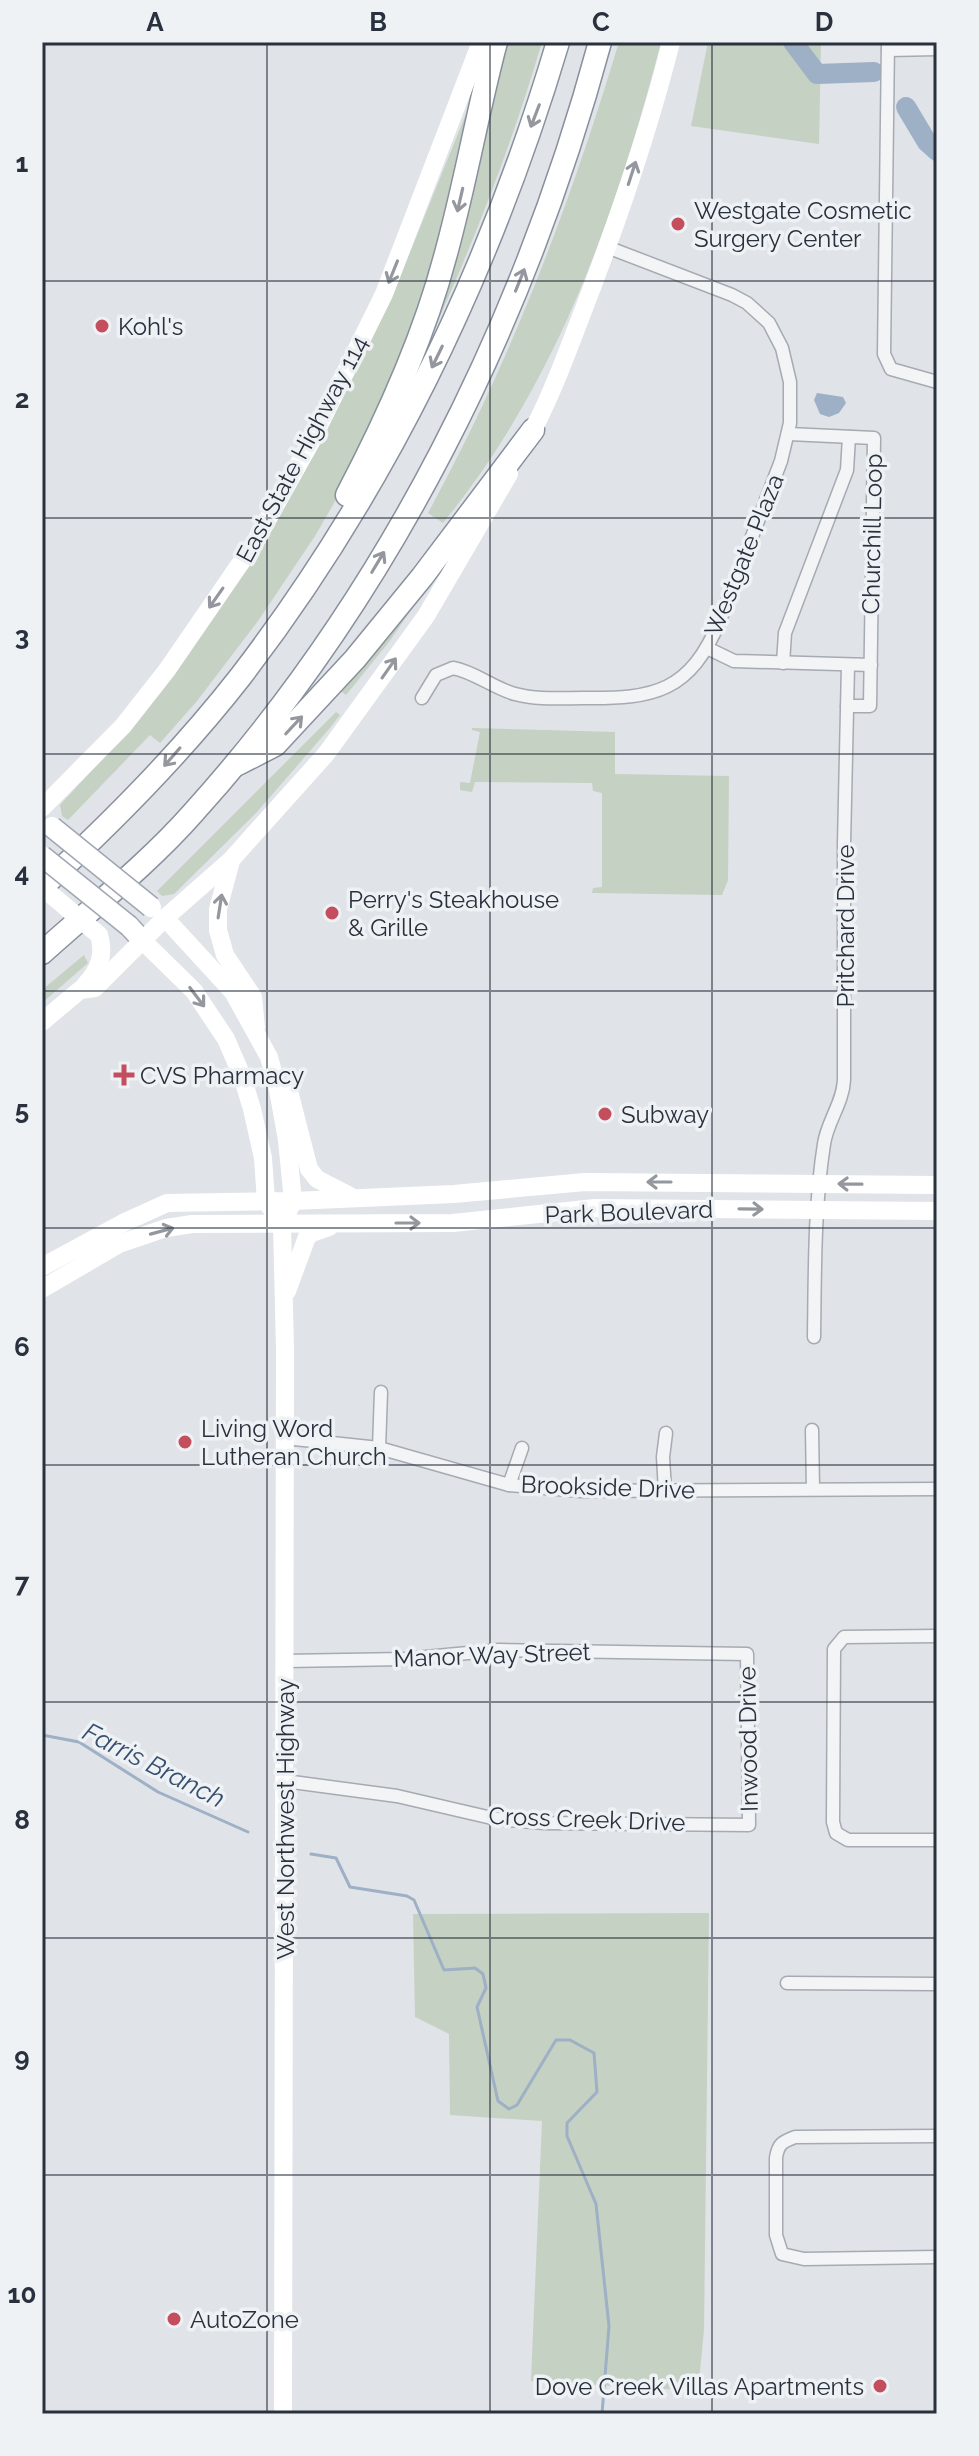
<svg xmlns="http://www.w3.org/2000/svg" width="979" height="2456" font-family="Raleway,sans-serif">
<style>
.green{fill:#c5d1c2}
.water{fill:#9db0c5}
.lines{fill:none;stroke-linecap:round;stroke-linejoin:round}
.stream{stroke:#9db0c5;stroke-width:3}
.river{stroke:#9db0c5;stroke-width:20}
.street-casing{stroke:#a6aab2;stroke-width:15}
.primary-casing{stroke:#a0a7b3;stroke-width:23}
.highway-casing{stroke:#88909d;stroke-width:25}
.street{stroke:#f2f4f6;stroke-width:12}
.secondary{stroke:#fff;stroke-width:18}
.primary{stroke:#fff;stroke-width:20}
.highway{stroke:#fff;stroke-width:22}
.primary-bridge-casing{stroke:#a0a7b3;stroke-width:23;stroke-linecap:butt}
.secondary-bridge{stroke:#fff;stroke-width:18}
.primary-bridge{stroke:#fff;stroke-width:20}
.oneway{stroke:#94989e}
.grid{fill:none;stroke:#2a313e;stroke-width:2;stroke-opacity:0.55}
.poi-dot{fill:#c44e5e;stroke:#eff2f5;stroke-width:3}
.labels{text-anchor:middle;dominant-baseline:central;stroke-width:7;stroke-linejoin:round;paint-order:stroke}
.poi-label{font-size:24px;fill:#2a313e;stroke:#eff2f5;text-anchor:start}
.street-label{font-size:24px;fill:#2a313e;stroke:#eff2f5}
.water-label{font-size:26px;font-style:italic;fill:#374f6f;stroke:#eff2f5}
.neatline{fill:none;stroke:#2a313e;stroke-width:3}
.grid-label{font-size:26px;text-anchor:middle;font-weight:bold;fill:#2a313e}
</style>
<rect width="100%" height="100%" fill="#e0e3e8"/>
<g class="green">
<path d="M501 42H542C510 151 468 257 420 360Z"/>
<path d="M619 42H661C617 213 556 385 443 523L428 513C510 363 570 205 619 42Z"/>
<polygon points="708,42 821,42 819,144 691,126"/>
<polygon points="468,109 473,111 431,282 352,472 315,536 258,621 197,701 160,743 150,735 68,820 62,816 60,805 109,752 321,440 394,292"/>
<polygon points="435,575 389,642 346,695 339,690"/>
<polygon points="336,712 340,715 329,729 257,812 174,894 162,896 157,891"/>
<polygon points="472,728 615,732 615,774 729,776 728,880 722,895 592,893 593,888 602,887 602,793 593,791 592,783 475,782 472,792 460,790 460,782 470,783 480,732 472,730"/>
<polygon points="84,955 88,963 42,1003 42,990"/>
<polygon points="709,1913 704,2330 698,2391 531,2381 542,2121 450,2115 449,2034 415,2017 413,1914"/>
</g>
<polygon class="water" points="817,393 843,397 846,403 839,413 829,417 820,414 814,400"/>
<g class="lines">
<g class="stream">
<polyline points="42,1735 79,1742 158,1792 248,1832"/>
<polyline points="311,1854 336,1858 350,1887 407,1896 414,1900 444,1970 475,1968 483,1974 486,1988 477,2007 498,2101 509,2109 517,2105 556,2040 570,2040 594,2053 597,2092 567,2123 567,2136 596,2204 609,2326 602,2414"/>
</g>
<g class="river">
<polyline points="793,42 817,74 874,72"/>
<polyline points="906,107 927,142 937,151"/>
</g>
<defs>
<g id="street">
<polyline points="888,42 884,354 891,369 937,382"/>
<polyline points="888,50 937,49"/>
<polyline points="789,434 874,438 870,706 847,706"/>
<polyline points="707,648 734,661 871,665"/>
<polyline points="783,663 785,633 847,470 849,437"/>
<path d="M422 698 436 675 453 668C475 672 493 688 515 694 537 700 561 698 583 698 655 699 690 692 720 620L781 461 790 423V382L782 348 769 323 747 303 732 295 607 247"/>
<path d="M814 1337C815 1273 814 1208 824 1144 827 1122 843 1103 844 1080V844L848 665"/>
<polyline points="812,1430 813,1489"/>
<polyline points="285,1438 379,1448 509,1485 581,1491 937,1489"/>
<polyline points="379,1448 381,1392"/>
<polyline points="509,1485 522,1448"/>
<polyline points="665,1491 663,1457 666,1433"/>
<polyline points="937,1636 844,1637 834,1649 833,1822 836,1833 848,1840 937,1840"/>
<polyline points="285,1781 397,1796 496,1819 545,1823 749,1825 747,1654 499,1650 405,1659 285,1661"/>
<polyline points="787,1983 937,1984"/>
<path d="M937 2136 795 2137C782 2142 778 2144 776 2158V2235L782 2254 804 2259 937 2257"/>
</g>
<polyline id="primary" points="129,926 143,941"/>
<g id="highway">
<path d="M347 495C387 419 423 340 445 257 465 186 477 113 496 42"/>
<polyline points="238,764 275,745 355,659 422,577 533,430"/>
<path d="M42 887C113 821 181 753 241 676 386 487 490 270 558 42"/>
<path d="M42 953C93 907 148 864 193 813 389 596 524 323 600 42"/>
</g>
</defs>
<use href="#street" class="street-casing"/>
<use href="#primary" class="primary-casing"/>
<use href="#highway" class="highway-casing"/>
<use href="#street" class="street"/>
<g class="secondary">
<path d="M527 441C550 400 566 355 583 311 617 223 648 134 671 42"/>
<polyline points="42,808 123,726 167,670 255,542 312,440 384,294 481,42"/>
<polyline points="231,861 218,909 218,930 225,955 253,997 256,1027"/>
<polyline points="165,918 233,992 269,1057 278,1090 287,1140 293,1201 282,1224 285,1349 283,2414"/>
<polyline points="143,941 194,991 226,1039 242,1076 252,1109 263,1158 266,1201 273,1211"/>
<path d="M85 985C99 970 105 955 99 935"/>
<polyline points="42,1022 80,990 95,988 165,918 231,860 326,754 426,616 509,474"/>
<polyline points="290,1095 309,1169 317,1179 350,1196"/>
<polyline points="42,1267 125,1222 167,1203 293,1201 454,1194 585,1182 937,1185"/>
<polyline points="42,1289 119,1244 166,1228 192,1224 453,1223 595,1208 937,1211"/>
<polyline points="287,1291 307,1237 312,1233 329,1227"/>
</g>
<use href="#primary" class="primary"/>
<use href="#highway" class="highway"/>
<defs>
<g id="primary-bridge">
<polyline points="52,827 151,907"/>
<polyline points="42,856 129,926"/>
</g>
</defs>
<use href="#primary-bridge" class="primary-bridge-casing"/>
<polyline class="secondary-bridge" points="42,887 99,935"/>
<use href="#primary-bridge" class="primary-bridge"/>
</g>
<defs><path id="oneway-shaft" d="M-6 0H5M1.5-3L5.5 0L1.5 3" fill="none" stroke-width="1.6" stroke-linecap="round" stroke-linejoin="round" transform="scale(2)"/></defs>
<g class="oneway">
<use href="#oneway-shaft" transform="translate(535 116) rotate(111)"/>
<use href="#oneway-shaft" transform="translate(632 173) rotate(-72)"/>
<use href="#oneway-shaft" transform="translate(460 200) rotate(103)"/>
<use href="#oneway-shaft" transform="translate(393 272) rotate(112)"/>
<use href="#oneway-shaft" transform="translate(520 280) rotate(-68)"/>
<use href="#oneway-shaft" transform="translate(437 357) rotate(116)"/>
<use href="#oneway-shaft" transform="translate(378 562) rotate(-59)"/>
<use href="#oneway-shaft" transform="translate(216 598) rotate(125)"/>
<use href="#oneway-shaft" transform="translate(389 668) rotate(-55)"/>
<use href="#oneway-shaft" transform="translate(294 725) rotate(-47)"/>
<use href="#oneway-shaft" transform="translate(172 757) rotate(131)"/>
<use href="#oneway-shaft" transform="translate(220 906) rotate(-81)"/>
<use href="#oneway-shaft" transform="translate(197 997) rotate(53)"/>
<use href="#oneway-shaft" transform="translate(659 1182) rotate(-180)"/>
<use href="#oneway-shaft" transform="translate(850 1184) rotate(-179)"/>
<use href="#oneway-shaft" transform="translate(751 1209) rotate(1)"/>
<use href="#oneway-shaft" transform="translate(408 1223)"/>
<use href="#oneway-shaft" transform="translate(162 1231) rotate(-15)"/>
</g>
<path class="grid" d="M267 42V2414M490 42V2414M712 42V2414M42 281H937M42 518H937M42 754H937M42 991H937M42 1228H937M42 1465H937M42 1702H937M42 1938H937M42 2175H937"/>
<g class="poi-dot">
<circle cx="678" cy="224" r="8"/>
<circle cx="102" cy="326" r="8"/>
<circle cx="332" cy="913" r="8"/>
<path d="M120 1063h8v8h8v8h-8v8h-8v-8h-8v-8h8z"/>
<circle cx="605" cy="1114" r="8"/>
<circle cx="185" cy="1442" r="8"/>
<circle cx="174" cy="2319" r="8"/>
<circle cx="880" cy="2386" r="8"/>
</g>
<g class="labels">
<g class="poi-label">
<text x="694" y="210">Westgate Cosmetic<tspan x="694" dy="28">Surgery Center</tspan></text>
<text x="118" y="326">Kohl's</text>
<text x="348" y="899">Perry's Steakhouse<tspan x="348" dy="28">&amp; Grille</tspan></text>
<text x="140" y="1075">CVS Pharmacy</text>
<text x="621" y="1114">Subway</text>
<text x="201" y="1428">Living Word<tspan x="201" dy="28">Lutheran Church</tspan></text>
<text x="190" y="2319">AutoZone</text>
<text x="864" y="2386" text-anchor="end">Dove Creek Villas Apartments</text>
</g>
<g class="street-label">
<text transform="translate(302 449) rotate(-62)">East State Highway 114</text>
<text transform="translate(872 534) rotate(-89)">Churchill Loop</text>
<text transform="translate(744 555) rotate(-68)">Westgate Plaza</text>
<text transform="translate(845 926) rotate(-90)">Pritchard Drive</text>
<text transform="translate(629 1212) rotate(-2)">Park Boulevard</text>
<text transform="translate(608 1487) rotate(2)">Brookside Drive</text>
<text transform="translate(492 1655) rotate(-2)">Manor Way Street</text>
<text transform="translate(748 1739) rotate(-91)">Inwood Drive</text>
<text transform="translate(285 1819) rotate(-90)">West Northwest Highway</text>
<text transform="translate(587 1819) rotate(2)">Cross Creek Drive</text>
</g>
<g class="water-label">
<text transform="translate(154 1765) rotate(27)">Farris Branch</text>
</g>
</g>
<rect width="979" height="2456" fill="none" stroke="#eff2f5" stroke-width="88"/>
<rect x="44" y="44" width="891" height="2368" class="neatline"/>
<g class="grid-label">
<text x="155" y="31">A</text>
<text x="378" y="31">B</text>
<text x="601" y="31">C</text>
<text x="824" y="31">D</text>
<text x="22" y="172">1</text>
<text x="22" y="408">2</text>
<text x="22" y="645">3</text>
<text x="22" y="882">4</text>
<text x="22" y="1119">5</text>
<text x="22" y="1356">6</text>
<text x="22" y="1592">7</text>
<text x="22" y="1829">8</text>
<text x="22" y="2066">9</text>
<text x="22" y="2303">10</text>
</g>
</svg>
